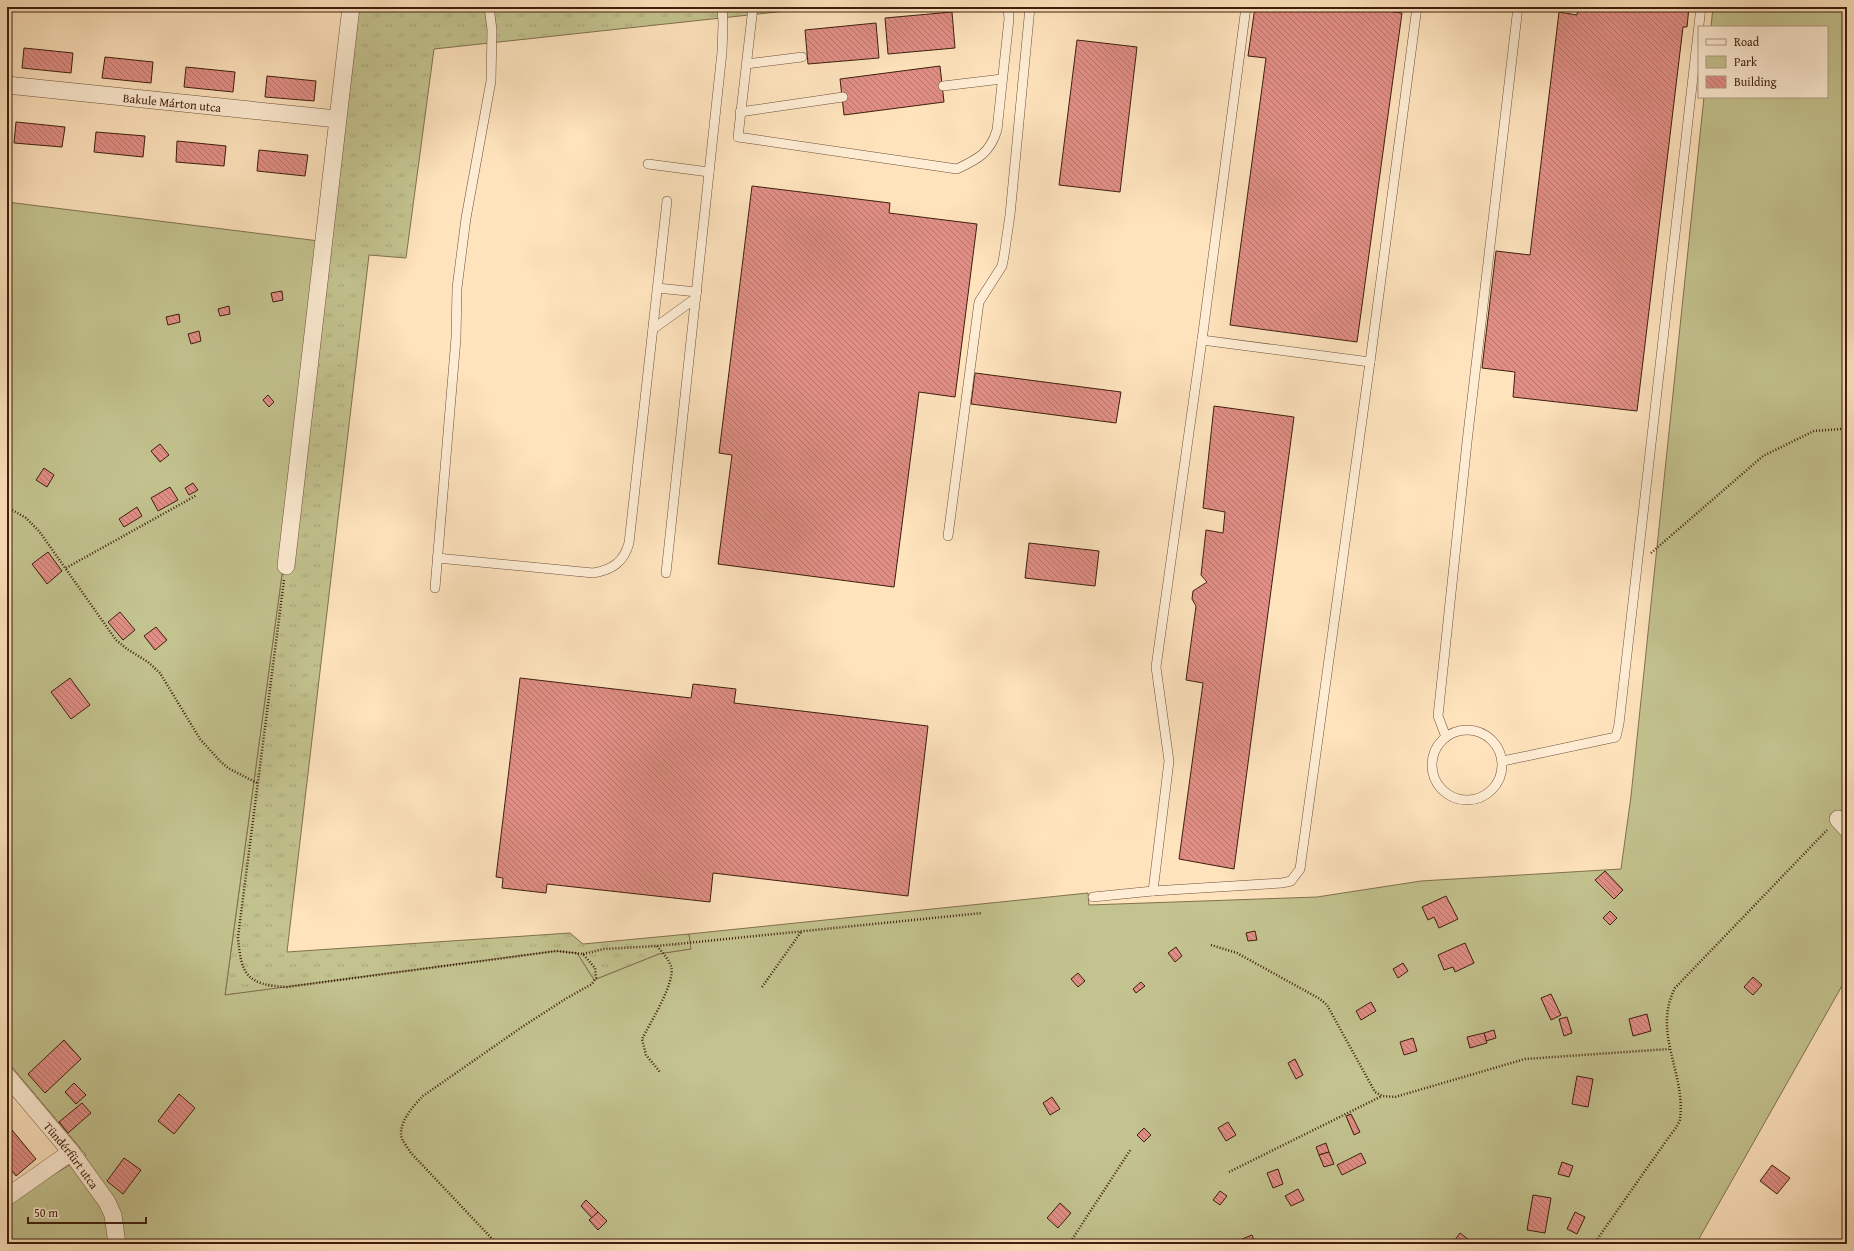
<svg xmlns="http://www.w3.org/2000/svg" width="1854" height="1251" font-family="'Gentium Book Plus',serif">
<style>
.grass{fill:url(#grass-tufts);stroke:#81704e}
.green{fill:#c3c38f;stroke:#81704e}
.building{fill:url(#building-back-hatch);stroke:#3f1e0c}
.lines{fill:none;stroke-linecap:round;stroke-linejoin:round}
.service-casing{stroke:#6f4f38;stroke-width:10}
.minor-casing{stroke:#6f4f38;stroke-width:18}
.path{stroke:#3f1e0c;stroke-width:2.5;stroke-dasharray:1 2;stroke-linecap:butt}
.service{stroke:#feedd4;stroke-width:9}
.minor{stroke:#feedd4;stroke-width:17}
.labels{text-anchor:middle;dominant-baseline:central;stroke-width:3;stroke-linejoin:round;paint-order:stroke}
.street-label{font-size:12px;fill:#3f1e0c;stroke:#feedd4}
</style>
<defs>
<pattern id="grass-tufts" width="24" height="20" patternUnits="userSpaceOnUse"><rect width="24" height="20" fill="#c3c38f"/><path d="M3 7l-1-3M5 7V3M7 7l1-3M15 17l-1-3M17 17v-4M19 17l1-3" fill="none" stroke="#a9a77a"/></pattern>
<pattern id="building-back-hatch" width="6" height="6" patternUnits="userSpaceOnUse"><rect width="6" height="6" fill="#e18f86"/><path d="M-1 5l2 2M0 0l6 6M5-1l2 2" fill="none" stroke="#b8746c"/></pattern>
</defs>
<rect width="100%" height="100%" fill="#fee3bd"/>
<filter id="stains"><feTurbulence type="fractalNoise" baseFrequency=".005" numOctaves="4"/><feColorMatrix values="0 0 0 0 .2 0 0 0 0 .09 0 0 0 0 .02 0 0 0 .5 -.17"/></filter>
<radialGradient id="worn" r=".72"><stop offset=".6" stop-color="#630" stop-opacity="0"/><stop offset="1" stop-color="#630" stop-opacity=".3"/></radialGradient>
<polygon class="grass" points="355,7 823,7 434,49 406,258 369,255 287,952 570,933 583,944 689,934 692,949 659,954 594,980 577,953 225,995 327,242"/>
<polygon class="green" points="1713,7 1847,7 1847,977 1696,1244 7,1244 7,1203 86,1155 7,1061 7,202 327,242 225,995 555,951 577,953 594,980 659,954 691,949 689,934 1088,893 1089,905 1317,897 1421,881 1621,869 1631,796 1704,97 1827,97 1827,27 1711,27"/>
<g class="building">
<polygon points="1255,7 1379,7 1379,10 1402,13 1357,342 1230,325 1266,58 1248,56"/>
<polygon points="1578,7 1689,7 1687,27 1683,27 1637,411 1513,397 1515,372 1482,368 1496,251 1530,255 1559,12 1577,15"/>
<polygon points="952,12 955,48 888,54 885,18"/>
<polygon points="876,23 879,58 808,64 805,30"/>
<polygon points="1077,40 1137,47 1120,192 1059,185"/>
<polygon points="24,48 73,53 71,73 22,68"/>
<polygon points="105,57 153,62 151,83 102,78"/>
<polygon points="940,66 944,102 844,115 840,79"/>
<polygon points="186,67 235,72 233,92 184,87"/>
<polygon points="267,76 316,81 314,101 265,97"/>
<polygon points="16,122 65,127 62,147 14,143"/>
<polygon points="96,132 145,136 143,157 94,152"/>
<polygon points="177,141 226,146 224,166 176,162"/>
<polygon points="259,150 308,155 305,176 257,171"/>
<polygon points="752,186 890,203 889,213 977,224 955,397 919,392 894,587 718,564 732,455 719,453"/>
<polygon points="282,291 283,300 273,302 271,293"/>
<polygon points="229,306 230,314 220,316 218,309"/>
<polygon points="179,314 180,322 168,325 166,317"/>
<polygon points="199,331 201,341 191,344 188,334"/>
<polygon points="975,373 1121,392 1116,423 971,404"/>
<polygon points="268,395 274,402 269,407 263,400"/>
<polygon points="1214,406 1294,417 1234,869 1179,859 1203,683 1186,680 1196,606 1192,599 1193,591 1207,582 1201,575 1206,530 1223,533 1225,512 1203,508"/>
<polygon points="160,444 169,455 160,462 151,451"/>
<polygon points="44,468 54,475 47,487 36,480"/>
<polygon points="193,483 198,490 189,495 185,488"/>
<polygon points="170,487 178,500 158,511 151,498"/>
<polygon points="137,507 142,516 124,527 119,519"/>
<polygon points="1029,543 1099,551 1095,586 1025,578"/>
<polygon points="48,552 62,571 47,584 32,564"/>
<polygon points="120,612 135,630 123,640 108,622"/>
<polygon points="156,627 167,640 155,650 144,636"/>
<polygon points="70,678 90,705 71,719 51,692"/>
<polygon points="520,678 691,698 693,684 736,689 734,703 928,726 908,896 713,873 710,902 547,884 546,893 502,888 503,878 496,877"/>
<polygon points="1605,871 1623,890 1614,899 1595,880"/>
<polygon points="1446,896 1458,919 1439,928 1434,917 1428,920 1422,907"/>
<polygon points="1610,911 1617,918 1610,925 1603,918"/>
<polygon points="1255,931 1257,940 1248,941 1246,933"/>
<polygon points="1465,943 1474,963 1455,972 1453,967 1444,970 1438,955"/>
<polygon points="1176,947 1182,956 1175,962 1168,953"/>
<polygon points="1403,963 1408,971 1398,978 1393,969"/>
<polygon points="1078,973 1085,981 1078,987 1071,979"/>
<polygon points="1753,977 1762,985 1753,995 1744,987"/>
<polygon points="1141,982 1145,986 1136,993 1133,989"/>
<polygon points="1551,994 1561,1015 1551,1020 1541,998"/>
<polygon points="1371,1002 1376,1011 1361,1020 1356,1011"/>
<polygon points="1647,1014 1651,1031 1633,1036 1629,1019"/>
<polygon points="1567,1017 1572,1033 1564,1036 1559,1019"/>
<polygon points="1494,1030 1496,1038 1486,1041 1484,1033"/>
<polygon points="1484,1033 1487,1043 1470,1048 1467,1037"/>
<polygon points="1413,1038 1417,1051 1404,1055 1400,1042"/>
<polygon points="64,1040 81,1059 45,1093 28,1074"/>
<polygon points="1295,1059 1303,1075 1296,1079 1288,1063"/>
<polygon points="1577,1076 1593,1079 1588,1107 1572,1104"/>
<polygon points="74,1083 86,1095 76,1104 65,1092"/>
<polygon points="179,1094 195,1108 174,1134 158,1121"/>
<polygon points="1052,1097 1060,1109 1050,1115 1043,1103"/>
<polygon points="82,1103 91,1113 68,1133 59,1122"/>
<polygon points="1351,1114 1360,1132 1354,1135 1346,1116"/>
<polygon points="1228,1122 1236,1135 1226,1141 1218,1128"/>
<polygon points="7,1124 36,1159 16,1176 7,1165"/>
<polygon points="1144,1128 1151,1135 1144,1142 1137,1135"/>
<polygon points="1326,1143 1329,1152 1319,1155 1316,1147"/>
<polygon points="1329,1152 1334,1164 1324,1167 1319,1155"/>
<polygon points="1361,1153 1366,1163 1342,1175 1337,1165"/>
<polygon points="124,1158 141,1170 123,1194 107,1181"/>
<polygon points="1562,1162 1573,1166 1569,1177 1558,1174"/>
<polygon points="1772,1165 1790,1178 1777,1194 1760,1181"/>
<polygon points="1278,1169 1283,1184 1273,1188 1267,1173"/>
<polygon points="1298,1189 1304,1200 1291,1206 1285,1196"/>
<polygon points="1220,1191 1227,1196 1220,1205 1213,1200"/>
<polygon points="1533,1195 1551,1198 1545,1233 1527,1230"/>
<polygon points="586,1200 598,1212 592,1218 581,1206"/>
<polygon points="1060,1203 1071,1213 1058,1228 1047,1218"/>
<polygon points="598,1212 607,1221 598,1230 589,1220"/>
<polygon points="1575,1212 1585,1217 1577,1234 1567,1229"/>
<polygon points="1460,1233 1474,1244 1452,1244"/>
<polygon points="1252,1235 1255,1243 1242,1244 1240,1240"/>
</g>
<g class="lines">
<defs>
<g id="service">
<path d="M753 7 738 137 957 169C978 159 990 153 997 130L1009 19 1008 7"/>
<polyline points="746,64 802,57"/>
<polyline points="943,86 1002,79"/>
<polyline points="740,112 843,97"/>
<polyline points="648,164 709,172"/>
<polyline points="657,288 697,292"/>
<polyline points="653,329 696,298"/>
<polyline points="1202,340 1370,362"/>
<polyline points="948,536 979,302 1002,266 1004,256 1010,215 1030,7"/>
<path d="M437 558 593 573C612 570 624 562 629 543L667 201"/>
<polyline points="666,573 722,52 723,23 722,7"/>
<polyline points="435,588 456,338 457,288 466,218 491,81 492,30 489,7"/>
<circle cx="1467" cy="765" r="35"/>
<polyline points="1446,737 1438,716 1467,442 1518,7"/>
<polyline points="1503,761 1616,737 1619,724 1701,7"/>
<polyline points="1153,891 1169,761 1156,667 1202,340 1246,7"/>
<polyline points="1093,897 1153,891 1282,883 1291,881 1300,869 1370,362 1417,7"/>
</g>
<g id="minor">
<path id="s1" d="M7 85 337 119"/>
<polyline points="286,566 351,7"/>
<polyline points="1838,819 1847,829"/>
<path id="s2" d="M7 1076 71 1152 107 1202 113 1215 117 1244"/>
<polyline points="7,1197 71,1152"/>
</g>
</defs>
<use href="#service" class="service-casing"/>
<use href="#minor" class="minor-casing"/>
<g class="path">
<polyline points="7,507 26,518 39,531 116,640 127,649 148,662 160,673 200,739 220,761 228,768 257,783"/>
<polyline points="1651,553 1763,456 1814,431 1841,429 1847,432"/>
<polyline points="66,568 197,495"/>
<path d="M284 580 238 937C241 975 247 985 287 987L557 951 583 954 595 968 596 978 592 984 567 998 522 1027 423 1096C413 1106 397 1124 402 1139 404 1143 408 1148 411 1153L497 1244"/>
<polyline points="1211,945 1237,953 1320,999 1327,1005 1375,1092 1382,1096 1395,1097 1525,1059 1669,1049"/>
<path d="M657 946C662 952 668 958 671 966 676 982 650 1023 642 1039L646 1055 660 1072"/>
<polyline points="583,954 604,949 657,946 982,913"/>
<polyline points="762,987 801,932"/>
<polyline points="1229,1172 1382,1096"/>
<polyline points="1069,1244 1131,1149"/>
<path d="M1594 1244C1617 1211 1639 1179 1662 1147 1666 1140 1679 1126 1680 1119 1686 1073 1652 1033 1675 988L1827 830"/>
</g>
<use href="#service" class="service"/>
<use href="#minor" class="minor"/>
</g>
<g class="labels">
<g class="street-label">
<text stroke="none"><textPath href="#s1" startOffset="166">Bakule Márton utca</textPath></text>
<text stroke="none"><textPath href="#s2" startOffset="102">Tündérfürt utca</textPath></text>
</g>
</g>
<rect width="1854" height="1251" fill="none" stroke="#fee3bd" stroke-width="24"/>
<rect x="8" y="8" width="1838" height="1235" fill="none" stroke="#3f1e0c" stroke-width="2"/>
<rect x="12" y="12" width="1830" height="1227" fill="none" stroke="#3f1e0c"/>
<rect x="1698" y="26" width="130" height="72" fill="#feedd4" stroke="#b29a84"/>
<rect x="1706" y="39" width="20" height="6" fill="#feedd4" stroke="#b29a84"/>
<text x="1734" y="46" font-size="12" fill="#3f1e0c">Road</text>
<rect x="1706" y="56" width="20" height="12" fill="#c3c38f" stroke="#b29a84"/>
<text x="1734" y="66" font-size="12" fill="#3f1e0c">Park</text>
<rect x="1706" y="76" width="20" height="12" fill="url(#building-back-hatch)" stroke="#b29a84"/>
<text x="1734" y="86" font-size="12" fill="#3f1e0c">Building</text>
<path d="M28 1217v6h118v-6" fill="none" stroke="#3f1e0c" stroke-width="2"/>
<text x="34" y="1217" font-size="12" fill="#3f1e0c" stroke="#feedd4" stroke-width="3" paint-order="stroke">50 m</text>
<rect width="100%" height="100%" filter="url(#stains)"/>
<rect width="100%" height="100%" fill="url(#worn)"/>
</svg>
